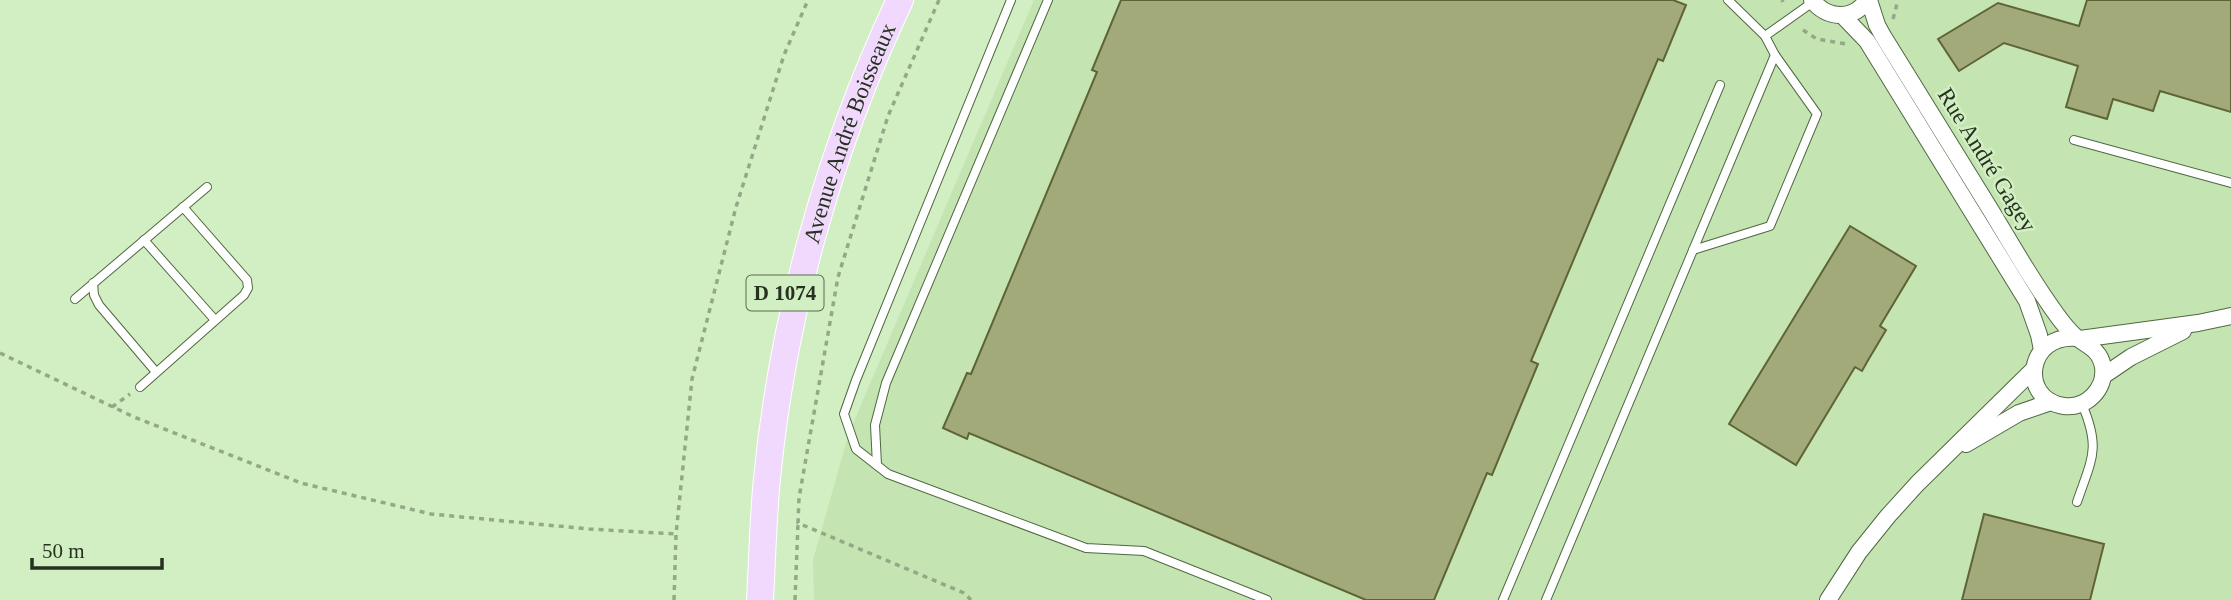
<svg xmlns="http://www.w3.org/2000/svg" width="2231" height="600" font-family="Georgia,serif">
<style>
.built{fill:#c4e4b2}
.building{fill:#a3aa7a;stroke:#5f6437;stroke-width:2}
.lines{fill:none;stroke-linecap:round;stroke-linejoin:round}
.lane-casing{stroke:#506842;stroke-width:10}
.street-casing{stroke:#506842;stroke-width:18}
.primary-casing{stroke:#fff;stroke-width:28}
.path{stroke:#92a886;stroke-width:3.5;stroke-dasharray:5 5;stroke-linecap:butt}
.lane{stroke:#fff;stroke-width:8}
.street{stroke:#fff;stroke-width:16}
.primary{stroke:#f1d9fd;stroke-width:26}
.labels{text-anchor:middle;dominant-baseline:central;stroke-width:5;stroke-linejoin:round;paint-order:stroke}
.shield{fill:#d2efc3;stroke:#5a6a51;stroke-width:2}
.shield-label{font-size:21px;font-weight:bold;fill:#263120}
.street-label{font-size:23px;fill:#263120;stroke:#d2efc3}
</style>
<rect width="100%" height="100%" fill="#d2efc3"/>
<polygon class="built" points="1034,0 2231,0 2231,600 814,600 813,560 849,433"/>
<g class="building">
<polygon points="1121,0 1673,0 1686,5 1663,61 1658,59 1531,361 1538,364 1492,475 1487,473 1434,600 1366,600 969,433 967,439 943,428 967,373 971,374 1097,72 1092,70"/>
<polygon points="2087,0 2231,0 2231,112 2160,91 2153,111 2113,99 2107,119 2066,107 2078,66 2004,43 1959,71 1938,39 1998,3 2079,26"/>
<polygon points="1850,226 1916,266 1880,326 1886,330 1867,362 1862,371 1855,367 1796,465 1729,424"/>
<polygon points="1984,514 2104,544 2090,600 1962,600"/>
</g>
<g class="lines">
<defs>
<g id="lane">
<polyline points="1011,0 856,380 844,414 856,449 888,474 1086,548 1144,551 1267,600"/>
<polyline points="1765,36 1813,2"/>
<polyline points="2074,140 2231,183"/>
<polyline points="144,240 215,320"/>
<polyline points="1693,250 1770,226 1817,114 1775,55"/>
<polyline points="93,283 94,295 99,305 156,372"/>
<polyline points="75,299 207,187"/>
<polyline points="140,387 244,295 248,288 247,280 183,207"/>
<polyline points="877,465 875,425 886,383 1048,0"/>
<path d="M2077 502C2092 458 2101 449 2082 404"/>
<polyline points="1503,600 1720,85"/>
<polyline points="1546,600 1775,55 1765,36 1728,0"/>
</g>
<g id="street">
<path d="M1812 0C1827 19 1853 21 1867 0"/>
<path d="M1869 0 1877 25 1883 36C1919 94 1954 151 1990 209 2007 237 2024 267 2043 295 2052 308 2063 326 2076 337 2087 346 2100 349 2103 367 2106 389 2086 409 2064 406 2018 399 2027 333 2077 338"/>
<polyline points="1842,15 1867,41 2027,301 2039,335 2042,350"/>
<polyline points="2080,339 2198,323 2231,316"/>
<polyline points="2103,376 2131,357 2183,331"/>
<polyline points="1966,444 2019,413 2051,402"/>
<polyline points="1828,600 1859,552 1888,516 1917,484 2034,369"/>
</g>
<g id="primary">
<path id="s1" d="M760 600C762 563 763 526 766 489 781 321 828 152 900 0"/>
</g>
</defs>
<use href="#lane" class="lane-casing"/>
<use href="#street" class="street-casing"/>
<use href="#primary" class="primary-casing"/>
<g class="path">
<polyline points="939,0 888,116 838,277 799,498 798,523 964,593 971,600"/>
<polyline points="1782,0 1783,2"/>
<polyline points="1893,19 1898,0"/>
<polyline points="1803,30 1817,39 1846,44"/>
<polyline points="0,353 134,417 301,483 431,514 589,529 676,534"/>
<polyline points="112,407 130,394"/>
<polyline points="674,600 676,534 692,379 736,207 784,55 808,0"/>
<polyline points="795,600 798,523"/>
</g>
<use href="#lane" class="lane"/>
<use href="#street" class="street"/>
<use href="#primary" class="primary"/>
</g>
<g class="labels">
<rect class="shield" x="746.5" y="275.5" width="77" height="35" rx="5"/>
<g class="shield-label">
<text x="785" y="293">D 1074</text>
</g>
<g class="street-label">
<text stroke="none"><textPath href="#s1" startOffset="478">Avenue André Boisseaux</textPath></text>
<text transform="translate(1987 160) rotate(58)">Rue André Gagey</text>
</g>
</g>
<path d="M32 558v10h130v-10" fill="none" stroke="#263120" stroke-width="3.5"/>
<text x="42" y="558" font-size="21" fill="#263120" stroke="#d2efc3" stroke-width="5" paint-order="stroke">50 m</text>
</svg>
